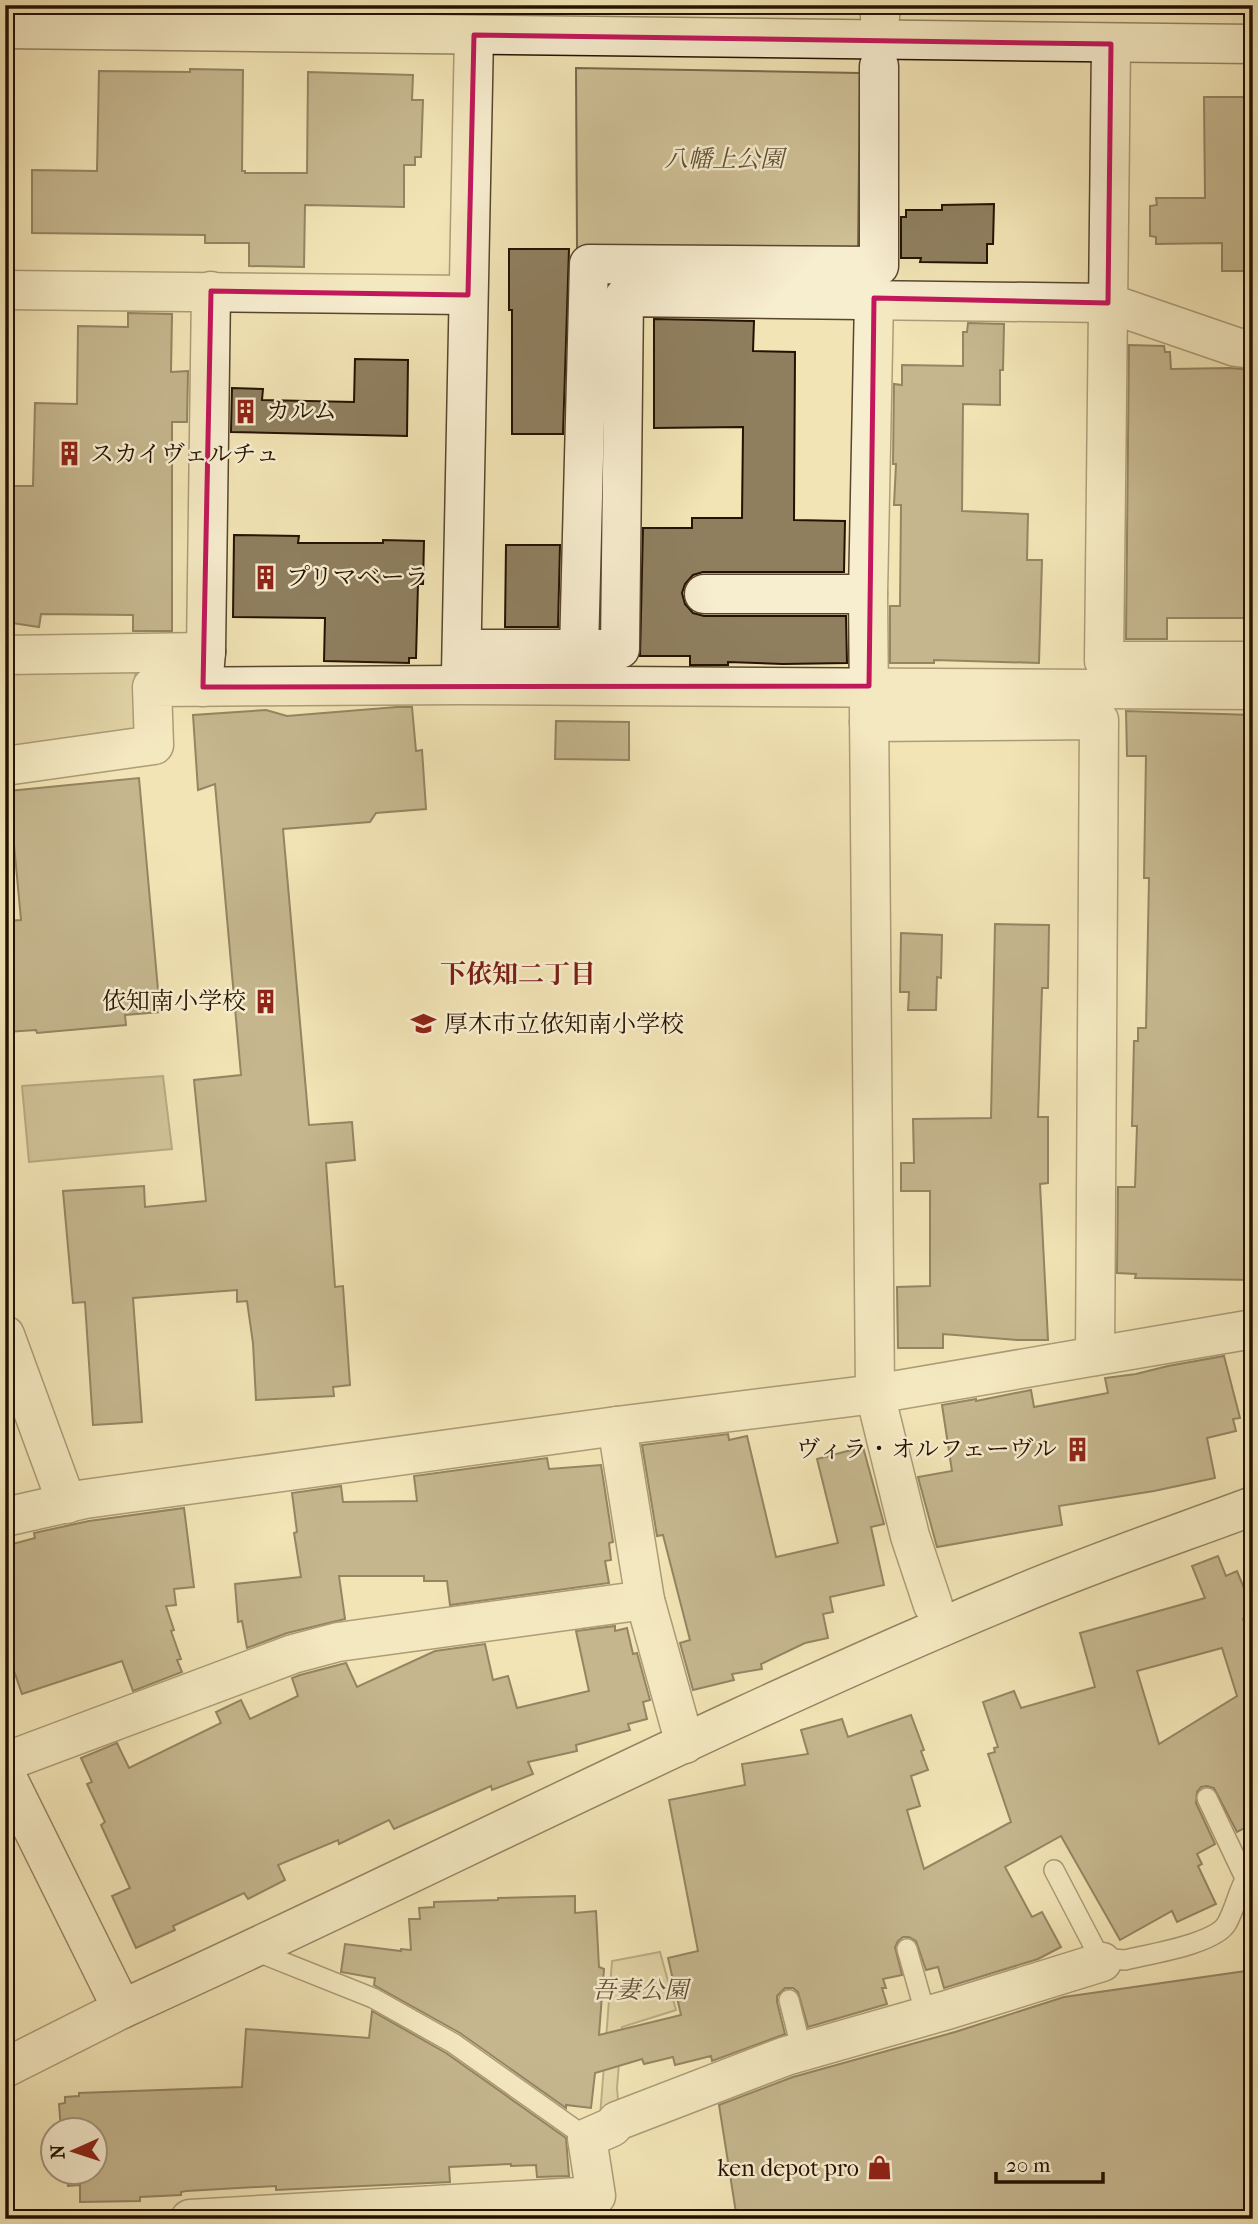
<svg xmlns="http://www.w3.org/2000/svg" width="1258" height="2224" font-family="'IM FELL French Canon','Noto Serif JP',serif">
<style>
.green{fill:#cfc096;stroke:#7a694c;stroke-width:2}
.water{fill:#ac9d78;stroke:#766548;stroke-width:2}
.building{fill:#8f7f5f;stroke:#241201;stroke-width:2;fill-rule:evenodd}
.lines{fill:none;stroke-linecap:round;stroke-linejoin:round}
.lane-casing{stroke:#58462e;stroke-width:22}
.street-casing{stroke:#58462e;stroke-width:41}
.secondary-casing{stroke:#241201;stroke-width:41}
.lane{stroke:#f7edcf;stroke-width:19}
.street{stroke:#f7edcf;stroke-width:38}
.secondary{stroke:#f7edcf;stroke-width:38}
.marked{fill:none;stroke:#c2185b;stroke-width:5;stroke-linejoin:round}
.labels{text-anchor:middle;dominant-baseline:central;stroke-width:5;stroke-linejoin:round;paint-order:stroke}
.park-label{font-size:24px;font-style:italic;fill:#604f35;stroke:#f7edcf}
.poi-label{font-size:24px;fill:#241201;stroke:#f7edcf;text-anchor:start}
.neighbourhood-label{font-size:26px;font-weight:bold;fill:#7a1f14;stroke:#f7edcf}
</style>
<rect width="100%" height="100%" fill="#f2e4b5"/>
<filter id="stains"><feTurbulence type="fractalNoise" baseFrequency=".00286" numOctaves="4"/><feColorMatrix values="0 0 0 0 .2 0 0 0 0 .09 0 0 0 0 .02 0 0 0 .5 -.17"/></filter>
<radialGradient id="worn" r=".72"><stop offset=".6" stop-color="#630" stop-opacity="0"/><stop offset="1" stop-color="#630" stop-opacity=".3"/></radialGradient>
<g class="green">
<polygon points="576,68 860,73 858,249 577,248"/>
<polygon points="135,670 137,734 5,749 5,671"/>
<polygon points="660,1952 676,2010 622,2027 617,2088 619,2111 600,2117 612,1961"/>
</g>
<polygon class="water" points="163,1076 172,1149 29,1162 22,1086"/>
<g class="building">
<polygon points="190,69 243,70 242,171 245,171 245,173 307,173 308,72 413,75 412,100 423,100 421,157 415,157 415,165 404,165 404,207 305,205 304,267 249,266 249,243 205,243 205,235 32,233 32,170 97,171 99,71 190,72"/>
<polygon points="1204,97 1244,97 1244,136 1253,136 1253,271 1222,271 1222,243 1156,244 1156,237 1150,236 1150,206 1157,205 1156,198 1205,198"/>
<polygon points="994,204 993,244 987,244 987,263 920,262 921,258 901,258 901,217 906,217 906,210 942,210 942,205"/>
<polygon points="509,249 569,249 563,434 512,434 512,310 509,310"/>
<polygon points="128,313 172,314 171,372 188,371 187,422 172,422 172,631 133,631 133,615 41,614 39,627 5,622 5,486 33,486 35,403 77,404 78,326 128,327"/>
<polygon points="654,319 754,321 753,351 795,352 794,520 845,521 844,572 703,572 693,575 685,584 682,593 685,604 693,613 704,616 846,616 847,663 783,664 728,662 728,665 690,665 690,656 640,656 643,528 692,528 692,518 742,518 743,427 654,428"/>
<polygon points="968,323 1004,324 1003,370 1000,370 1000,405 963,404 962,511 1028,514 1027,560 1042,560 1039,663 934,660 934,663 890,663 890,606 900,606 901,505 894,505 896,464 893,464 894,384 902,385 902,365 963,366 963,332 967,332"/>
<polygon points="1129,345 1164,346 1165,352 1170,352 1171,369 1229,368 1253,370 1253,618 1167,618 1167,639 1126,639"/>
<polygon points="355,359 408,360 407,436 231,432 232,388 263,389 262,400 354,402"/>
<polygon points="234,535 299,536 298,543 383,543 383,540 424,541 423,584 418,584 416,658 409,658 409,663 324,661 325,618 233,617"/>
<polygon points="506,545 560,545 558,627 505,627"/>
<polygon points="397,707 412,707 416,751 422,750 426,809 376,813 370,822 283,829 309,1125 352,1122 355,1160 326,1163 335,1287 343,1286 350,1385 333,1387 334,1396 256,1400 253,1343 247,1301 237,1302 237,1290 133,1298 142,1422 93,1425 85,1302 73,1303 63,1191 144,1186 145,1207 206,1201 194,1080 241,1075 215,784 198,790 193,715 266,710 287,716"/>
<polygon points="1126,711 1253,715 1253,1280 1135,1278 1136,1274 1117,1273 1118,1187 1135,1187 1137,1126 1132,1126 1134,1041 1138,1041 1138,1028 1146,1028 1149,878 1144,878 1146,756 1127,756"/>
<polygon points="556,721 629,722 629,760 555,759"/>
<polygon points="139,778 160,1012 125,1015 126,1025 37,1033 36,1030 7,1032 5,921 21,920 9,791"/>
<polygon points="995,924 1049,925 1048,988 1042,988 1038,1117 1048,1117 1048,1183 1040,1184 1048,1340 1017,1340 943,1334 943,1348 898,1348 897,1287 930,1286 930,1191 901,1191 901,1163 914,1163 913,1119 991,1118"/>
<polygon points="901,933 942,935 941,978 937,977 936,1010 908,1010 909,992 900,992"/>
<polygon points="1224,1356 1240,1418 1233,1419 1236,1431 1207,1438 1215,1478 1154,1491 1059,1506 1062,1525 937,1547 918,1477 952,1471 942,1405 976,1399 976,1401 1031,1390 1034,1407 1108,1393 1105,1378 1136,1374 1168,1366"/>
<polygon points="728,1434 729,1440 747,1436 776,1557 838,1543 817,1459 863,1447 884,1524 871,1527 884,1585 830,1597 833,1612 823,1614 828,1638 805,1643 761,1664 762,1669 732,1674 734,1680 693,1690 680,1643 690,1640 663,1535 657,1536 642,1445"/>
<polygon points="547,1458 549,1469 601,1465 613,1542 609,1543 611,1560 605,1561 609,1583 450,1605 447,1581 424,1581 424,1576 339,1576 345,1619 287,1633 247,1648 242,1621 238,1622 235,1584 301,1577 294,1533 297,1532 292,1493 341,1486 343,1502 417,1501 414,1476"/>
<polygon points="184,1508 194,1587 174,1589 176,1605 166,1606 174,1630 171,1631 181,1659 177,1660 182,1672 133,1691 122,1661 22,1694 5,1645 5,1546 35,1538 34,1533 89,1521"/>
<path d="M1218 1556 1226 1576 1237 1571 1253 1610V1615L1243 1619 1253 1645V1824L1237 1832 1214 1788 1207 1786 1201 1787 1197 1792 1196 1803 1215 1844 1197 1854 1202 1864 1198 1866 1216 1904 1177 1922 1172 1911 1120 1940 1061 1836 1005 1867 1032 1917 1042 1912 1061 1947 1038 1959 944 1988 938 1967 926 1970 916 1941 909 1937H903L898 1941 895 1947 902 1975 883 1979 886 1988H882L887 2004 808 2027 798 1992 793 1988H785L777 1996V2002L785 2034 712 2061 711 2056 675 2065 673 2057 644 2064 642 2059 595 2073 591 2108 566 2105V2108L460 2033 374 1985 375 1978 341 1972 345 1944 401 1951V1949L411 1950 409 1919H420L419 1908 434 1907V1902L498 1900V1898L575 1896V1913L596 1911 599 1967 604 1969 599 2035 681 2015 668 1958 698 1951 669 1800 745 1785 742 1764 808 1754 801 1730 842 1719 848 1737 911 1715 924 1750 921 1751 928 1770 911 1776 920 1806 907 1810 924 1869 1011 1822 988 1754 995 1752 994 1748 998 1747 983 1702 1014 1691 1021 1708 1095 1687 1080 1633 1205 1598 1192 1566ZM1222 1648 1237 1696 1159 1744 1137 1671Z"/>
<polygon points="615,1626 615,1631 627,1628 633,1654 637,1653 650,1700 643,1702 647,1719 628,1724 630,1730 576,1745 577,1751 528,1762 533,1774 492,1790 491,1786 394,1829 389,1820 339,1844 338,1840 278,1865 285,1880 248,1899 244,1893 173,1926 175,1930 136,1948 112,1896 130,1888 101,1825 105,1822 87,1784 92,1782 81,1758 117,1743 129,1768 221,1723 216,1712 241,1700 250,1719 298,1696 292,1678 300,1675 346,1663 357,1687 435,1651 485,1644 493,1680 508,1676 517,1708 589,1691 576,1631"/>
<polygon points="1253,1970 1253,2219 737,2219 719,2105 793,2077 955,2032 1064,1997"/>
<polygon points="372,2011 446,2053 566,2138 569,2176 537,2177 536,2165 511,2166 511,2164 449,2167 450,2182 276,2190 276,2186 186,2191 181,2192 181,2195 140,2197 140,2201 80,2202 80,2185 68,2186 66,2172 94,2172 94,2130 61,2130 59,2104 65,2103 65,2097 79,2096 79,2093 242,2087 246,2029 369,2038"/>
</g>
<g class="lines">
<defs>
<g id="lane">
<polyline points="1207,1798 1245,1878"/>
<path d="M1054 1870 1102 1962 1112 1959 1125 1960C1149 1954 1216 1944 1227 1923 1237 1905 1239 1884 1253 1868"/>
<polyline points="907,1949 926,2016"/>
<polyline points="253,1950 373,1998 453,2043 587,2138"/>
<polyline points="789,2000 802,2051"/>
</g>
<g id="street">
<polyline points="214,5 214,31"/>
<polyline points="880,18 880,5"/>
<polyline points="1111,44 1104,661 1253,661"/>
<polyline points="5,290 468,295"/>
<polyline points="874,298 868,594 875,1394 910,1536 933,1605"/>
<polyline points="704,594 868,594"/>
<polyline points="463,649 620,649 624,297 1108,303 1236,347 1253,349"/>
<polyline points="579,651 589,264 879,266 879,66"/>
<polyline points="5,655 206,652"/>
<polyline points="461,673 474,35"/>
<polyline points="203,687 206,652 211,291"/>
<polyline points="869,722 1099,720 1095,1356"/>
<polyline points="5,766 154,745 152,687 461,685 1253,690"/>
<polyline points="5,1335 67,1504"/>
<polyline points="617,1426 645,1600 685,1744"/>
<polyline points="5,1517 85,1499 617,1426 875,1394 1253,1329"/>
<polyline points="5,1762 293,1654 338,1642 645,1600"/>
<polyline points="5,2068 122,2009"/>
<polyline points="190,2219 596,2196 587,2138 612,2127 617,2121 786,2056 947,2010 1102,1962"/>
</g>
<g id="secondary">
<polyline points="5,29 1253,44"/>
<path d="M5 1773 122 2009C422 1873 715 1720 1020 1594 1096 1562 1175 1535 1253 1506"/>
</g>
</defs>
<use href="#lane" class="lane-casing"/>
<use href="#street" class="street-casing"/>
<use href="#secondary" class="secondary-casing"/>
<use href="#lane" class="lane"/>
<use href="#street" class="street"/>
<use href="#secondary" class="secondary"/>
</g>
<path d="M0 0H1258V2224H0ZM474 35 1111 44 1108 303 874 298 869 686 203 687 211 291 468 295Z" fill="#f2e4b5" fill-opacity=".55" fill-rule="evenodd"/>
<path class="marked" d="M474 35 1111 44 1108 303 874 298 869 686 203 687 211 291 468 295Z"/>
<defs>
<symbol id="building-bare" viewBox="-9 -9 18 18"><path d="M-4-6H4V6H1V3H-1V6H-4ZM-2.5-4.3h1.7v1.8h-1.7ZM.8-4.3h1.7v1.8H.8ZM-2.5-1h1.7V.8h-1.7ZM.8-1h1.7V.8H.8Z" fill="#8f2418" stroke="#f7edcf" stroke-width="2.5" paint-order="stroke"/></symbol>
<symbol id="school-bare" viewBox="-9 -9 18 18"><path d="M0-5L7-2L0 1L-7-2ZM-4 1L0 2.5L4 1V4Q0 6-4 4Z" fill="#8f2418" stroke="#f7edcf" stroke-width="2.5" paint-order="stroke"/></symbol>
<symbol id="shop-bare" viewBox="-9 -9 18 18"><path d="M-5-2.5h2.3a2.7 3.5 0 0 1 5.4 0H5L5.5 6h-11ZM-1.5-2.5h3a1.5 2.3 0 0 0-3 0Z" fill="#8f2418" stroke="#f7edcf" stroke-width="2.5" paint-order="stroke"/></symbol>
</defs>
<g fill-rule="evenodd">
<use href="#building-bare" x="228" y="394" width="35" height="35"/>
<use href="#building-bare" x="52" y="436" width="35" height="35"/>
<use href="#building-bare" x="248" y="560" width="35" height="35"/>
<use href="#building-bare" x="248" y="984" width="35" height="35"/>
<use href="#school-bare" x="406" y="1006" width="35" height="35"/>
<use href="#building-bare" x="1060" y="1432" width="35" height="35"/>
<use href="#shop-bare" x="862" y="2150" width="35" height="35"/>
</g>
<g class="labels">
<g class="park-label">
<text x="724" y="159">八幡上公園</text>
<text x="640" y="1990">吾妻公園</text>
</g>
<g class="poi-label">
<text x="266" y="411">カルム</text>
<text x="90" y="454">スカイヴェルチュ</text>
<text x="286" y="577">プリマベーラ</text>
<text x="246" y="1001" text-anchor="end">依知南小学校</text>
<text x="444" y="1024">厚木市立依知南小学校</text>
<text x="1057" y="1449" text-anchor="end">ヴィラ・オルフェーヴル</text>
<text x="859" y="2168" text-anchor="end">ken depot pro</text>
</g>
<g class="neighbourhood-label">
<text x="518" y="974">下依知二丁目</text>
</g>
</g>
<rect width="1258" height="2224" fill="none" stroke="#f2e4b5" stroke-width="28"/>
<rect x="7" y="7" width="1244" height="2210" fill="none" stroke="#241201" stroke-width="3.5"/>
<rect x="14" y="14" width="1230" height="2196" fill="none" stroke="#241201" stroke-width="2"/>
<g transform="translate(74 2151) rotate(267)"><circle r="33" fill="#f7edcf" stroke="#a3957d" stroke-width="2"/>
<path d="M0-5L12 26L0 18L-12 26Z" fill="#8f2418"/>
<text y="-10" font-size="19" font-weight="bold" text-anchor="middle" fill="#241201">N</text>
</g>
<path d="M996 2172v10h107v-10" fill="none" stroke="#241201" stroke-width="3.5"/>
<text x="1006" y="2172" font-size="21" fill="#241201" stroke="#f7edcf" stroke-width="5" paint-order="stroke">20 m</text>
<rect width="100%" height="100%" filter="url(#stains)"/>
<rect width="100%" height="100%" fill="url(#worn)"/>
</svg>
